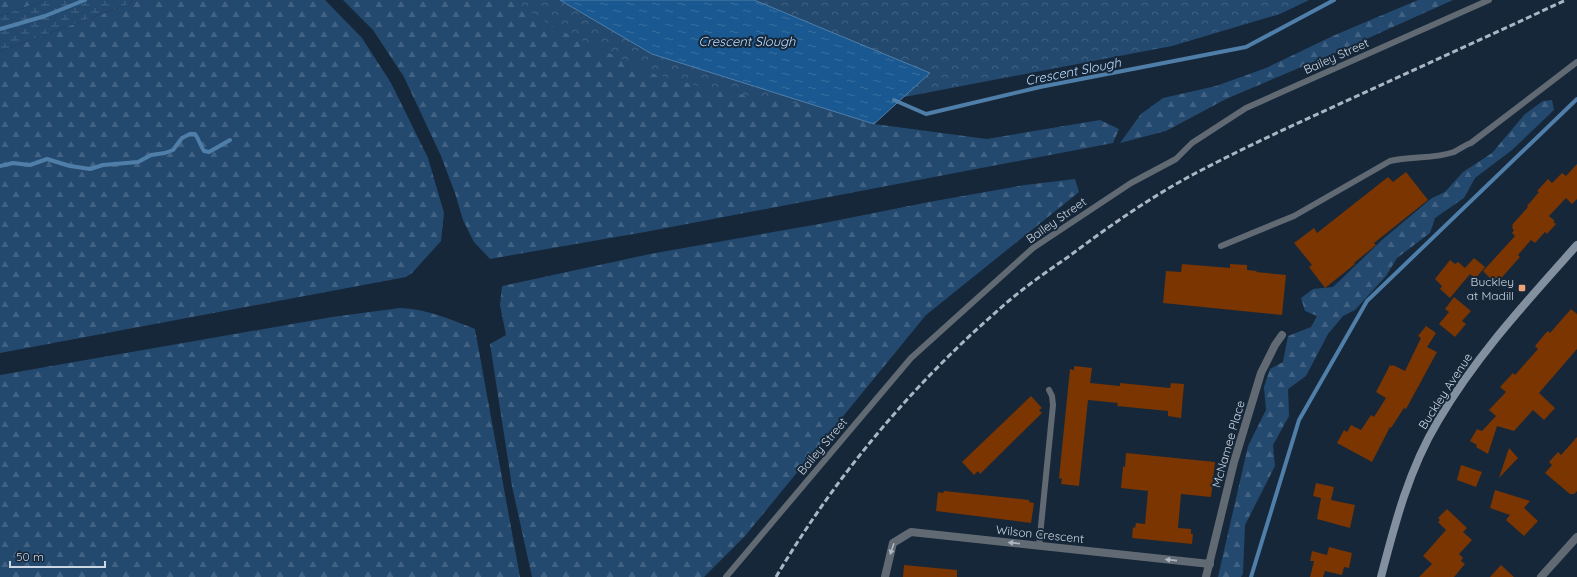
<svg xmlns="http://www.w3.org/2000/svg" width="1577" height="577" font-family="Quicksand,sans-serif">
<style>
.forest{fill:url(#forest-firs)}
.wetland{fill:url(#wetland-marsh)}
.park{fill:url(#park-crowns)}
.water{fill:url(#water-ripples);stroke:#4f7ea9}
.lines{fill:none;stroke-linecap:round;stroke-linejoin:round}
.stream{stroke:#4f7ea9;stroke-width:4}
.building{fill:#7a3500}
.lane{stroke:#616a73;stroke-width:6}
.street{stroke:#616a73;stroke-width:8}
.secondary{stroke:#83909f;stroke-width:8}
.rail{stroke:#aab6c3;stroke-width:3;stroke-dasharray:6 3;stroke-linecap:butt}
.oneway{fill:#adb6c1}
.poi-dot{fill:#efa378;stroke:#162739;stroke-width:1.5}
.labels{text-anchor:middle;dominant-baseline:central;stroke-width:4;stroke-linejoin:round;paint-order:stroke}
.street-label{font-size:12px;fill:#cdd7e3;stroke:#162739}
.poi-label{font-size:12px;fill:#cdd7e3;stroke:#162739;text-anchor:end}
.water-label{font-size:13px;font-style:italic;fill:#beddff;stroke:#162739}
</style>
<defs>
<pattern id="forest-firs" width="22" height="20" patternUnits="userSpaceOnUse"><rect width="22" height="20" fill="#23496f"/><path d="M5 1l3.5 6h-7zM16 11l3.5 6h-7z" fill="#426283"/></pattern>
<pattern id="wetland-marsh" width="20" height="14" patternUnits="userSpaceOnUse"><rect width="20" height="14" fill="#23496f"/><path d="M1 5h8M5 5V1M11 12h8M15 12V8" fill="none" stroke="#426283"/></pattern>
<pattern id="park-crowns" width="20" height="18" patternUnits="userSpaceOnUse"><rect width="20" height="18" fill="#23496f"/><path d="M2 6a3 3 0 1 1 6 0M12 15a3 3 0 1 1 6 0" fill="none" stroke="#426283"/></pattern>
<pattern id="water-ripples" width="26" height="14" patternUnits="userSpaceOnUse"><rect width="26" height="14" fill="#195890"/><path d="M2 4q2-2 4 0t4 0M15 11q2-2 4 0t4 0" fill="none" stroke="#396f9f"/></pattern>
</defs>
<rect width="100%" height="100%" fill="#162739"/>
<g class="forest">
<polygon points="0,0 46,0 0,16"/>
<polygon points="133,0 325,0 362,38 391,83 428,158 444,213 441,241 412,273 406,277 0,353 0,51 129,4"/>
<polygon points="343,0 560,0 874,124 987,139 1100,120 1119,129 1113,143 645,232 490,259 474,242 463,220 455,193 441,156 404,77 373,30"/>
<polygon points="1418,0 1453,0 1344,49 1226,99 1166,131 1120,143 1141,114 1163,98 1216,86 1266,68 1335,35"/>
<polygon points="1552,100 1554,110 1512,150 1475,178 1464,198 1435,218 1430,233 1397,258 1386,276 1355,310 1343,316 1328,334 1306,376 1288,389 1289,416 1273,445 1275,466 1245,525 1243,574 1241,577 1218,577 1248,446 1266,410 1264,387 1270,369 1283,362 1288,336 1311,327 1317,316 1305,311 1301,298 1313,289 1333,287 1382,240 1432,198 1445,192 1463,172 1492,153 1525,114 1543,101"/>
<polygon points="1075,179 1079,192 926,315 745,536 704,577 532,577 512,486 490,344 506,335 500,305 502,286 650,254 819,224 929,202 1025,185"/>
<path d="M400 308C427 309 450 319 475 329L520 577H0V375L332 317Z"/>
</g>
<polygon class="wetland" points="46,0 133,0 129,4 0,51 0,16"/>
<polygon class="park" points="512,0 1309,0 1280,14 1172,46 836,110 714,90 654,74 555,28"/>
<polygon class="water" points="560,0 754,0 930,73 874,124 652,54"/>
<g class="lines">
<g class="stream">
<polyline points="0,29 45,16 85,0"/>
<polyline points="894,100 926,114 1040,87 1246,47 1334,0"/>
<path d="M0 166 13 163 30 165 47 159 70 166 90 169 103 165 138 162 151 155 165 153 173 150 182 138 190 134H195C199 139 200 145 204 151L209 152 230 140"/>
<polyline points="1251,577 1299,420 1367,301 1577,99"/>
</g>
</g>
<g class="building">
<polygon points="1577,164 1577,199 1572,204 1566,198 1549,216 1555,221 1553,222 1556,224 1547,234 1545,232 1535,243 1531,240 1518,255 1520,257 1496,284 1483,271 1515,236 1512,233 1514,230 1512,228 1513,226 1512,225 1528,207 1527,206 1539,192 1537,191 1548,179 1552,183 1562,173 1566,176"/>
<polygon points="1406,172 1428,200 1374,243 1376,245 1354,263 1355,264 1325,288 1309,267 1312,265 1294,243 1314,228 1317,233 1388,177 1393,182"/>
<polygon points="1474,258 1485,267 1475,279 1470,274 1450,298 1440,289 1442,286 1435,279 1450,260 1455,264 1458,262 1465,268"/>
<polygon points="1182,264 1230,268 1230,264 1247,265 1247,270 1257,271 1256,272 1286,275 1282,315 1163,303 1166,271 1181,272"/>
<polygon points="1454,297 1471,311 1462,321 1466,324 1455,337 1439,324 1449,312 1445,309"/>
<polygon points="1571,309 1577,314 1577,349 1539,393 1555,408 1544,420 1533,410 1514,431 1497,426 1488,454 1476,447 1477,445 1470,441 1477,429 1482,431 1496,416 1489,410 1506,392 1500,387 1513,373 1515,375 1538,349 1535,346 1544,335 1548,331 1550,333"/>
<polygon points="1426,326 1436,333 1427,347 1437,352 1406,409 1404,408 1391,428 1390,427 1372,462 1337,443 1344,430 1347,432 1351,425 1361,430 1371,415 1374,417 1386,398 1376,392 1390,365 1392,366 1393,365 1405,371 1421,338 1418,336"/>
<polygon points="1074,366 1092,368 1090,383 1120,386 1120,383 1170,388 1171,383 1184,384 1181,418 1168,416 1168,411 1117,406 1118,403 1088,400 1079,486 1061,484 1062,479 1059,478 1070,369 1074,370"/>
<polygon points="1031,396 1042,408 1039,410 1042,413 980,474 978,471 974,475 962,462"/>
<polygon points="1577,437 1577,491 1574,494 1570,494 1545,473 1552,465 1549,462 1558,452 1561,455"/>
<polygon points="1509,448 1518,458 1499,478"/>
<polygon points="1126,453 1215,462 1211,497 1181,494 1178,528 1191,529 1191,534 1193,534 1192,544 1132,538 1133,527 1135,528 1136,523 1145,524 1148,491 1121,488 1123,466 1125,467"/>
<polygon points="1461,465 1482,472 1476,487 1457,480"/>
<polygon points="1316,483 1334,487 1331,500 1355,505 1350,528 1317,519 1321,498 1313,496"/>
<polygon points="1495,490 1530,501 1524,508 1538,521 1524,536 1506,520 1510,515 1490,508"/>
<polygon points="944,491 1029,500 1029,502 1034,503 1031,523 936,511 938,492 943,493"/>
<polygon points="1447,509 1467,528 1463,532 1472,540 1459,554 1463,558 1461,561 1465,564 1454,577 1419,577 1432,564 1423,556 1446,530 1438,522 1440,520 1438,518"/>
<polygon points="1329,547 1352,553 1349,568 1344,567 1342,575 1325,571 1323,577 1310,577 1314,561 1310,561 1312,551 1327,555"/>
<polygon points="904,565 957,570 957,577 903,577"/>
<polygon points="1501,565 1514,577 1490,577"/>
</g>
<g class="lines">
<g class="lane">
<path d="M1221 246 1294 216 1390 161C1410 156 1435 159 1454 152 1460 149 1465 145 1471 143L1577 62"/>
<polyline points="1039,546 1053,405 1052,396 1049,390"/>
<polyline points="726,577 911,358 1033,248 1131,183 1176,159 1192,143 1246,108 1489,0"/>
</g>
<g class="street">
<polyline points="885,577 893,543 911,532 1210,564"/>
<polyline points="1206,577 1234,462 1261,373 1275,345 1282,335"/>
<polyline points="1541,577 1577,537"/>
</g>
<path class="secondary" d="M1381 577C1395 523 1409 469 1438 421 1476 356 1527 301 1577 245"/>
<path class="rail" d="M776 577C838 472 918 378 1011 299 1029 284 1049 270 1068 257 1108 227 1149 198 1194 174 1247 146 1302 121 1357 96 1427 64 1497 32 1566 0"/>
</g>
<defs><path id="oneway-solid" d="M-6-.8H1V-3.2L6.5 0L1 3.2V.8H-6Z"/></defs>
<g class="oneway">
<use href="#oneway-solid" transform="translate(1014 543) rotate(-174)"/>
<use href="#oneway-solid" transform="translate(892 549) rotate(109)"/>
<use href="#oneway-solid" transform="translate(1171 560) rotate(-174)"/>
</g>
<rect class="poi-dot" x="1518" y="284" width="8" height="8" rx="2"/>
<g class="labels">
<g class="street-label">
<text transform="translate(1336 56) rotate(-24)">Bailey Street</text>
<text transform="translate(1056 220) rotate(-35)">Bailey Street</text>
<text transform="translate(1445 391) rotate(-57)">Buckley Avenue</text>
<text transform="translate(1228 444) rotate(-74)">McNamee Place</text>
<text transform="translate(822 446) rotate(-50)">Bailey Street</text>
<text transform="translate(1040 534) rotate(6)">Wilson Crescent</text>
</g>
<g class="poi-label">
<text x="1514" y="281">Buckley<tspan x="1514" dy="14">at Madill</tspan></text>
</g>
<g class="water-label">
<text x="747" y="41">Crescent Slough</text>
<text transform="translate(1073 71) rotate(-11)">Crescent Slough</text>
</g>
</g>
<path d="M10 561v6h95v-6" fill="none" stroke="#cdd7e3" stroke-width="2"/>
<text x="16" y="561" font-size="12" fill="#cdd7e3" stroke="#162739" stroke-width="3" paint-order="stroke">50 m</text>
</svg>
